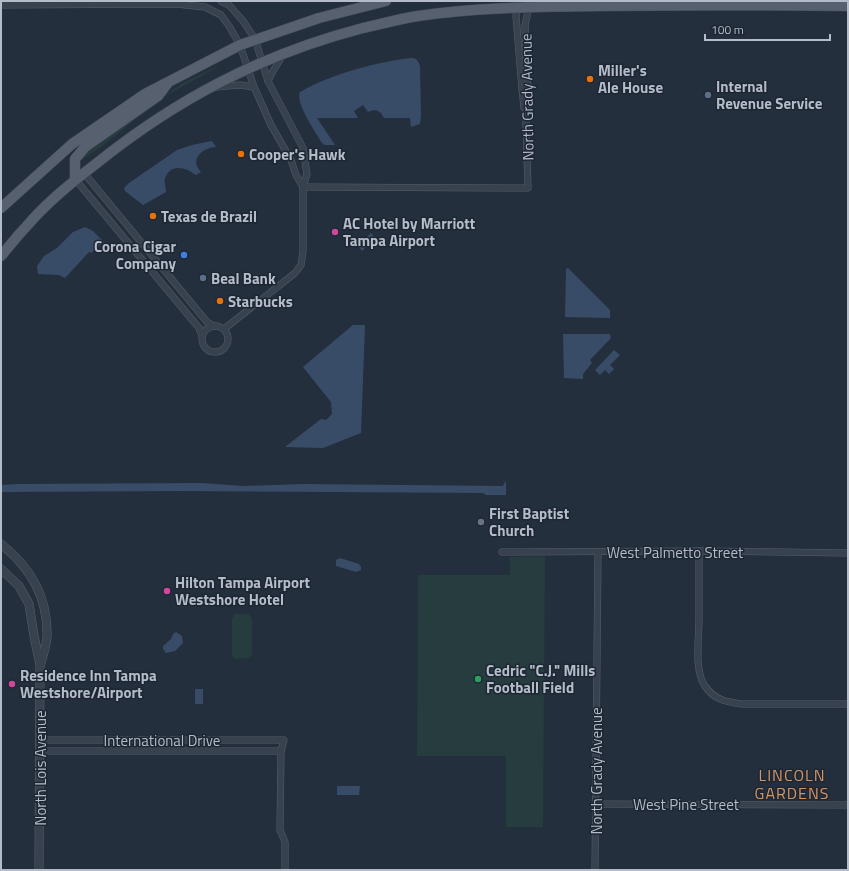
<svg xmlns="http://www.w3.org/2000/svg" width="849" height="871" font-family="'Titillium Web',sans-serif">
<style>
.green{fill:#263c3f}
.water{fill:#394c67}
.pier{fill:#242f3e}
.lines{fill:none;stroke-linecap:round;stroke-linejoin:round}
.minor-casing{stroke:#565f6c;stroke-width:7}
.tertiary-casing{stroke:#565f6c;stroke-width:9}
.primary-casing{stroke:#414a57;stroke-width:11}
.minor{stroke:#38414e;stroke-width:6}
.tertiary{stroke:#38414e;stroke-width:8}
.primary{stroke:#56606e;stroke-width:10}
.food-dot{fill:#e8710a;stroke:#1d2633;stroke-width:1.5}
.service-dot{fill:#5c6f8a;stroke:#1d2633;stroke-width:1.5}
.hotel-dot{fill:#d1479c;stroke:#1d2633;stroke-width:1.5}
.shop-dot{fill:#3f7fe0;stroke:#1d2633;stroke-width:1.5}
.worship-dot{fill:#6b7280;stroke:#1d2633;stroke-width:1.5}
.leisure-dot{fill:#2e9e5b;stroke:#1d2633;stroke-width:1.5}
.labels{text-anchor:middle;dominant-baseline:central;stroke-width:3;stroke-linejoin:round;paint-order:stroke}
.poi-label{font-size:15px;font-weight:bold;fill:#b4bcc9;stroke:#1d2633;text-anchor:start}
.street-label{font-size:15px;fill:#b4bcc9;stroke:#1d2633}
.neighbourhood-label{font-size:16px;letter-spacing:1px;fill:#d59563;stroke:#1d2633}
</style>
<rect width="100%" height="100%" fill="#242f3e"/>
<g class="green">
<polygon points="217,66 218,67 163,97 101,147 79,162 84,153 181,84"/>
<polygon points="545,556 543,827 506,827 506,756 417,756 418,575 510,575 510,557"/>
<polygon points="235,614 249,614 252,619 252,654 249,658 235,659 232,655 232,619"/>
</g>
<g class="water">
<path d="M412 58 416 59 419 63 420 67 421 114 420 124 411 127 410 118H317L335 145H325L322 143C316 133 295 103 300 92 331 74 376 62 412 58Z"/>
<path d="M212 141 216 147C202 148 189 159 201 172L196 175C187 168 172 163 166 176 163 181 166 187 166 192L143 205 125 191 124 188 129 183 177 150 192 145Z"/>
<polygon points="85,227 93,231 104,242 91,253 89,252 65,278 59,275 38,274 37,266 44,256 57,248 73,232"/>
<polygon points="371,233 375,238 362,251 358,246"/>
<polygon points="568,268 610,310 610,318 565,317 566,269"/>
<polygon points="353,325 365,325 361,433 323,448 285,447 321,419 326,420 332,414 331,402 303,367"/>
<polygon points="563,334 610,334 611,338 590,360 592,363 583,374 583,379 564,378"/>
<polygon points="614,350 620,355 610,365 614,369 609,374 605,370 600,375 595,370"/>
<polygon points="505,482 506,482 506,495 486,495 483,493 182,491 1,492 1,485 20,484 202,483 243,486 303,484 503,486"/>
<polygon points="340,558 359,564 361,567 361,570 356,572 336,566 336,560"/>
<polygon points="176,632 182,636 183,643 175,651 166,653 163,649 163,646 171,639 173,634"/>
<rect x="195" y="689" width="8" height="15"/>
<polygon points="337,786 360,786 359,795 337,795"/>
</g>
<polygon class="pier" points="363,105 368,112 370,111 376,110 381,113 384,118 358,118 354,111"/>
<g class="lines">
<defs>
<g id="minor">
<polyline points="221,1 229,5 243,21 255,39 268,81 303,148 307,174 303,187 303,252 301,265 295,273 224,329"/>
<polyline points="521,1 517,7 516,16 522,89 524,108"/>
<polyline points="1,5 176,4 205,7 221,15 229,26 240,45 254,87 271,125 291,160 296,175 303,187"/>
<polyline points="268,81 273,71 283,55"/>
<polyline points="216,87 240,85 254,87"/>
<polyline points="84,173 207,322 214,326"/>
<polyline points="75,179 199,328 202,335"/>
<polyline points="303,187 528,188 526,124 528,91 525,25 529,7"/>
<circle cx="215" cy="339" r="13"/>
<path d="M699 551C699 574 699 597 699 619 699 638 694 671 705 686 714 700 727 702 742 704H848"/>
<polyline points="502,552 699,551 848,553"/>
<polyline points="40,740 284,740 281,751 280,830 285,842 285,870"/>
<polyline points="40,751 281,751"/>
<polyline points="596,804 848,805"/>
<polyline points="595,870 598,552"/>
</g>
<g id="tertiary">
<path d="M1 544C29 566 47 596 47 633 48 642 43 654 41 663"/>
<polyline points="1,569 19,586 29,604 34,636 40,665 39,870"/>
</g>
<g id="primary">
<polyline points="75,179 75,159 85,147 158,96 167,84"/>
<polyline points="1,208 72,144 145,94 240,45 319,18 386,1"/>
<path d="M1 256C9 247 16 237 25 228 46 203 71 183 97 163 178 98 263 54 363 28 381 24 399 19 418 16 477 7 537 7 598 6 681 5 765 5 848 6"/>
</g>
</defs>
<use href="#minor" class="minor-casing"/>
<use href="#tertiary" class="tertiary-casing"/>
<use href="#primary" class="primary-casing"/>
<use href="#minor" class="minor"/>
<use href="#tertiary" class="tertiary"/>
<use href="#primary" class="primary"/>
</g>
<g class="food-dot">
<circle cx="590" cy="79" r="4"/>
<circle cx="241" cy="154" r="4"/>
<circle cx="153" cy="216" r="4"/>
<circle cx="220" cy="301" r="4"/>
</g>
<g class="service-dot">
<circle cx="708" cy="95" r="4"/>
<circle cx="203" cy="278" r="4"/>
</g>
<g class="hotel-dot">
<circle cx="335" cy="232" r="4"/>
<circle cx="167" cy="591" r="4"/>
<circle cx="12" cy="684" r="4"/>
</g>
<circle class="shop-dot" cx="184" cy="255" r="4"/>
<circle class="worship-dot" cx="481" cy="522" r="4"/>
<circle class="leisure-dot" cx="478" cy="679" r="4"/>
<g class="labels">
<g class="poi-label">
<text x="598" y="70">Miller's<tspan x="598" dy="17">Ale House</tspan></text>
<text x="716" y="86">Internal<tspan x="716" dy="17">Revenue Service</tspan></text>
<text x="249" y="154">Cooper's Hawk</text>
<text x="161" y="216">Texas de Brazil</text>
<text x="343" y="223">AC Hotel by Marriott<tspan x="343" dy="17">Tampa Airport</tspan></text>
<text x="176" y="246" text-anchor="end">Corona Cigar<tspan x="176" dy="17">Company</tspan></text>
<text x="211" y="278">Beal Bank</text>
<text x="228" y="301">Starbucks</text>
<text x="489" y="513">First Baptist<tspan x="489" dy="17">Church</tspan></text>
<text x="175" y="582">Hilton Tampa Airport<tspan x="175" dy="17">Westshore Hotel</tspan></text>
<text x="486" y="670">Cedric "C.J." Mills<tspan x="486" dy="17">Football Field</tspan></text>
<text x="20" y="675">Residence Inn Tampa<tspan x="20" dy="17">Westshore/Airport</tspan></text>
</g>
<g class="street-label">
<text transform="translate(527 97) rotate(-91)">North Grady Avenue</text>
<text x="675" y="552">West Palmetto Street</text>
<text x="162" y="740">International Drive</text>
<text transform="translate(40 768) rotate(-90)">North Lois Avenue</text>
<text transform="translate(596 771) rotate(-90)">North Grady Avenue</text>
<text x="686" y="804">West Pine Street</text>
</g>
<g class="neighbourhood-label">
<text x="792" y="775">LINCOLN<tspan x="792" dy="18">GARDENS</tspan></text>
</g>
</g>
<rect width="849" height="871" fill="none" stroke="#b4bcc9" stroke-width="4"/>
<path d="M705 34v6h125v-6" fill="none" stroke="#b4bcc9" stroke-width="2"/>
<text x="711" y="34" font-size="12" fill="#b4bcc9" stroke="#1d2633" stroke-width="3" paint-order="stroke">100 m</text>
</svg>
